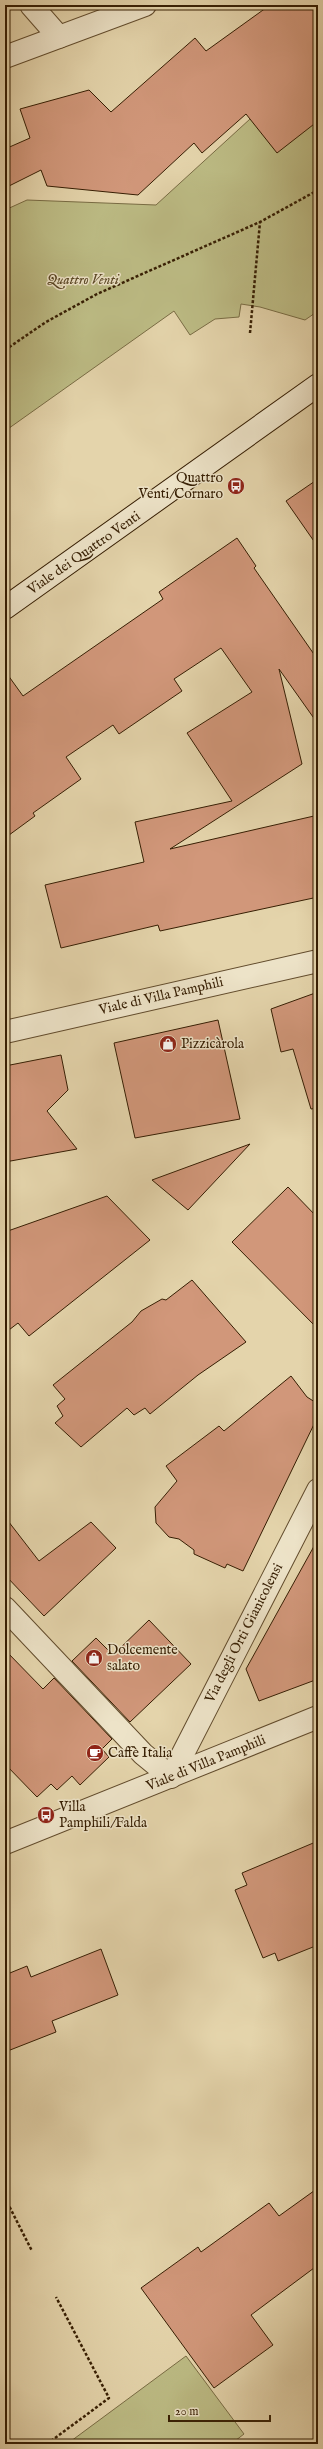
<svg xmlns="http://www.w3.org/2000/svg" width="323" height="2449" font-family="'IM FELL English',serif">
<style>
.green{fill:#bcbb84;stroke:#796c44}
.building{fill:#d1977a;stroke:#361e03}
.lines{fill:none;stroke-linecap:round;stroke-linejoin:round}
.street-casing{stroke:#624c2d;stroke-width:24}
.secondary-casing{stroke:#361e03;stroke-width:24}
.path{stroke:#361e03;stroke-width:2.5;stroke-dasharray:3 2;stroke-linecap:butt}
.street{stroke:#ede3c8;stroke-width:22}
.secondary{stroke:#ede3c8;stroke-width:22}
.labels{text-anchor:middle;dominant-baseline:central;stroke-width:3;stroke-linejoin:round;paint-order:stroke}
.park-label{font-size:14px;font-style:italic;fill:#584523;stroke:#ede3c8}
.poi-label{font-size:14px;fill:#361e03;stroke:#ede3c8;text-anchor:start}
.street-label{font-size:14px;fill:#361e03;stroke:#ede3c8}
</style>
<rect width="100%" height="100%" fill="#e4d4ab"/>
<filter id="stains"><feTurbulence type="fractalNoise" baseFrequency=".005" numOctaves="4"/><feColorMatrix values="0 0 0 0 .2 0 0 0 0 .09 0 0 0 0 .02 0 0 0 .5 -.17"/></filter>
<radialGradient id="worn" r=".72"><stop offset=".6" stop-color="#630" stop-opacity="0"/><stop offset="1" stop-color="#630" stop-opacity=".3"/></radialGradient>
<g class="green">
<polygon points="318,66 318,311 305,320 260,307 241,304 239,317 215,319 190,335 174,311 5,431 5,210 27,200 156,205 250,119"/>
<polygon points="186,2356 244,2434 231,2444 67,2444"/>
</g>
<g class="building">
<polygon points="270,5 318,5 318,121 277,153 246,114 202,153 194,143 138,195 47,186 41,170 5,188 5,149 30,138 20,109 89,90 111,112 195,38 206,51"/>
<polygon points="318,479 318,547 286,501"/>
<polygon points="237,538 256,566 254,568 318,660 318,724 279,669 302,764 170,849 314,816 318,832 318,897 160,931 158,925 61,948 45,885 144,862 135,822 232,801 187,733 252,692 221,648 174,679 182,691 119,734 113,725 66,757 81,779 33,813 35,816 5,838 5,671 23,696 163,599 159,592"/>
<polygon points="318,992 318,1108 311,1109 293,1049 281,1052 271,1009"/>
<polygon points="218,1020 240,1119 135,1138 114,1043"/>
<polygon points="61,1055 68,1090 47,1111 77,1149 5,1162 5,1066"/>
<polygon points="250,1144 188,1210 152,1180"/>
<polygon points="288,1187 318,1218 318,1329 232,1242"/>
<polygon points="107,1196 150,1240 29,1336 18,1323 5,1333 5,1232"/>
<polygon points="192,1280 246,1342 198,1375 150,1414 145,1408 134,1415 127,1408 81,1447 55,1423 63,1416 57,1406 65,1399 53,1385 132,1322 141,1311 162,1299 166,1300"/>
<polygon points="291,1376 307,1397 318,1404 318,1416 243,1571 227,1564 225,1568 194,1554 194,1550 179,1539 169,1537 156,1523 155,1507 177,1481 166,1466 219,1426 224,1431"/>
<polygon points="5,1517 39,1561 91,1522 116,1548 44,1616 5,1575"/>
<polygon points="318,1539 318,1679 259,1701 246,1669"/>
<polygon points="149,1620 191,1664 130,1722 72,1661 96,1638 113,1655"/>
<polygon points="5,1650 43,1689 54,1678 112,1739 102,1749 109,1757 80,1785 72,1776 57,1790 51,1784 37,1797 5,1764"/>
<polygon points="318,1841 318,1945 278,1961 275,1953 263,1958 235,1890 247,1885 242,1873"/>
<polygon points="101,1949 118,1995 52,2021 56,2032 5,2052 5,1975 27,1966 31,1977"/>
<polygon points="318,2188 318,2265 251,2315 273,2345 214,2388 141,2288 198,2247 201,2252 269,2203 279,2216"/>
</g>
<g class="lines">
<defs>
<g id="street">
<polyline points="31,5 59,37"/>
<polyline points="5,57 145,5"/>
<polyline points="5,1032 318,961"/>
<polyline points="5,1608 143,1754 171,1777 318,1490"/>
<polyline points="5,1843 318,1717"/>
</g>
<polyline id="secondary" points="5,608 318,385"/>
</defs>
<use href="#street" class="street-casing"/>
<use href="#secondary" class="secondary-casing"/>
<g class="path">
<polyline points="250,333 260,222"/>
<polyline points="5,350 46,322 97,294 260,222 318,190"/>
<polyline points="5,2198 32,2251"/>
<polyline points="47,2444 109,2398 56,2297"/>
</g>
<use href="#street" class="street"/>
<use href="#secondary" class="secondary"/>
</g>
<defs>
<symbol id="bus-disc" viewBox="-11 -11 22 22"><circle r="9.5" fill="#8f2418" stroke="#ede3c8"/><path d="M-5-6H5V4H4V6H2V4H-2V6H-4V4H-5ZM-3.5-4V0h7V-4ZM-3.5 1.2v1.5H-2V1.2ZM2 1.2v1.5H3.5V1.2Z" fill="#fff"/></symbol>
<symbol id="shop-disc" viewBox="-11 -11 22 22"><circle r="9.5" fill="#8f2418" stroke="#ede3c8"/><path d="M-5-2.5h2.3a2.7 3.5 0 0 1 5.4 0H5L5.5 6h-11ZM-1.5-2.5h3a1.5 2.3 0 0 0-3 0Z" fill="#fff"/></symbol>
<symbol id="cafe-disc" viewBox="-11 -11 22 22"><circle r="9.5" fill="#8f2418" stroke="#ede3c8"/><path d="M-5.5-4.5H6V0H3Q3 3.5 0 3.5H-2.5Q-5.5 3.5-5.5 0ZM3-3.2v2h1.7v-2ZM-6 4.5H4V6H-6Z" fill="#fff"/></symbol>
</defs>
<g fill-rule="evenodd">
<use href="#bus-disc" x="226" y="476" width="20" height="20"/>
<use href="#shop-disc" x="158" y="1034" width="20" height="20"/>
<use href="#shop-disc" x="84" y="1648" width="20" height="20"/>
<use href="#cafe-disc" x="85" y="1743" width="20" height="20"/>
<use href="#bus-disc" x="36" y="1805" width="20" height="20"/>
</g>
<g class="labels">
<g class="park-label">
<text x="83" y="280">Quattro Venti</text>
</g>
<g class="poi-label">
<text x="223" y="478" text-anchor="end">Quattro<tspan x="223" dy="16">Venti/Cornaro</tspan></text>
<text x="181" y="1044">Pizzicàrola</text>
<text x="107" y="1650">Dolcemente<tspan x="107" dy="16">salato</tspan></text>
<text x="108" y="1753">Caffè Italia</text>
<text x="59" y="1807">Villa<tspan x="59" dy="16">Pamphili/Falda</tspan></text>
</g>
<g class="street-label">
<text transform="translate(84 553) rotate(-35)">Viale dei Quattro Venti</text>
<text transform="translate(161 996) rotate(-13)">Viale di Villa Pamphili</text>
<text transform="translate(244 1633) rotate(-63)">Via degli Orti Gianicolensi</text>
<text transform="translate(206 1763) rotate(-22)">Viale di Villa Pamphili</text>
</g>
</g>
<rect width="323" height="2449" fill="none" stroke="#e4d4ab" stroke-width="20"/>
<rect x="6" y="6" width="311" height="2437" fill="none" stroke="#361e03" stroke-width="2"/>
<rect x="10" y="10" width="303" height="2429" fill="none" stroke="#361e03"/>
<path d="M169 2415v6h101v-6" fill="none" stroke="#361e03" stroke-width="2"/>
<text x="175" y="2415" font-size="12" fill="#361e03" stroke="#ede3c8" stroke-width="3" paint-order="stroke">20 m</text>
<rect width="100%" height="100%" filter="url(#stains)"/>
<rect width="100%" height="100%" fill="url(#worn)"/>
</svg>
